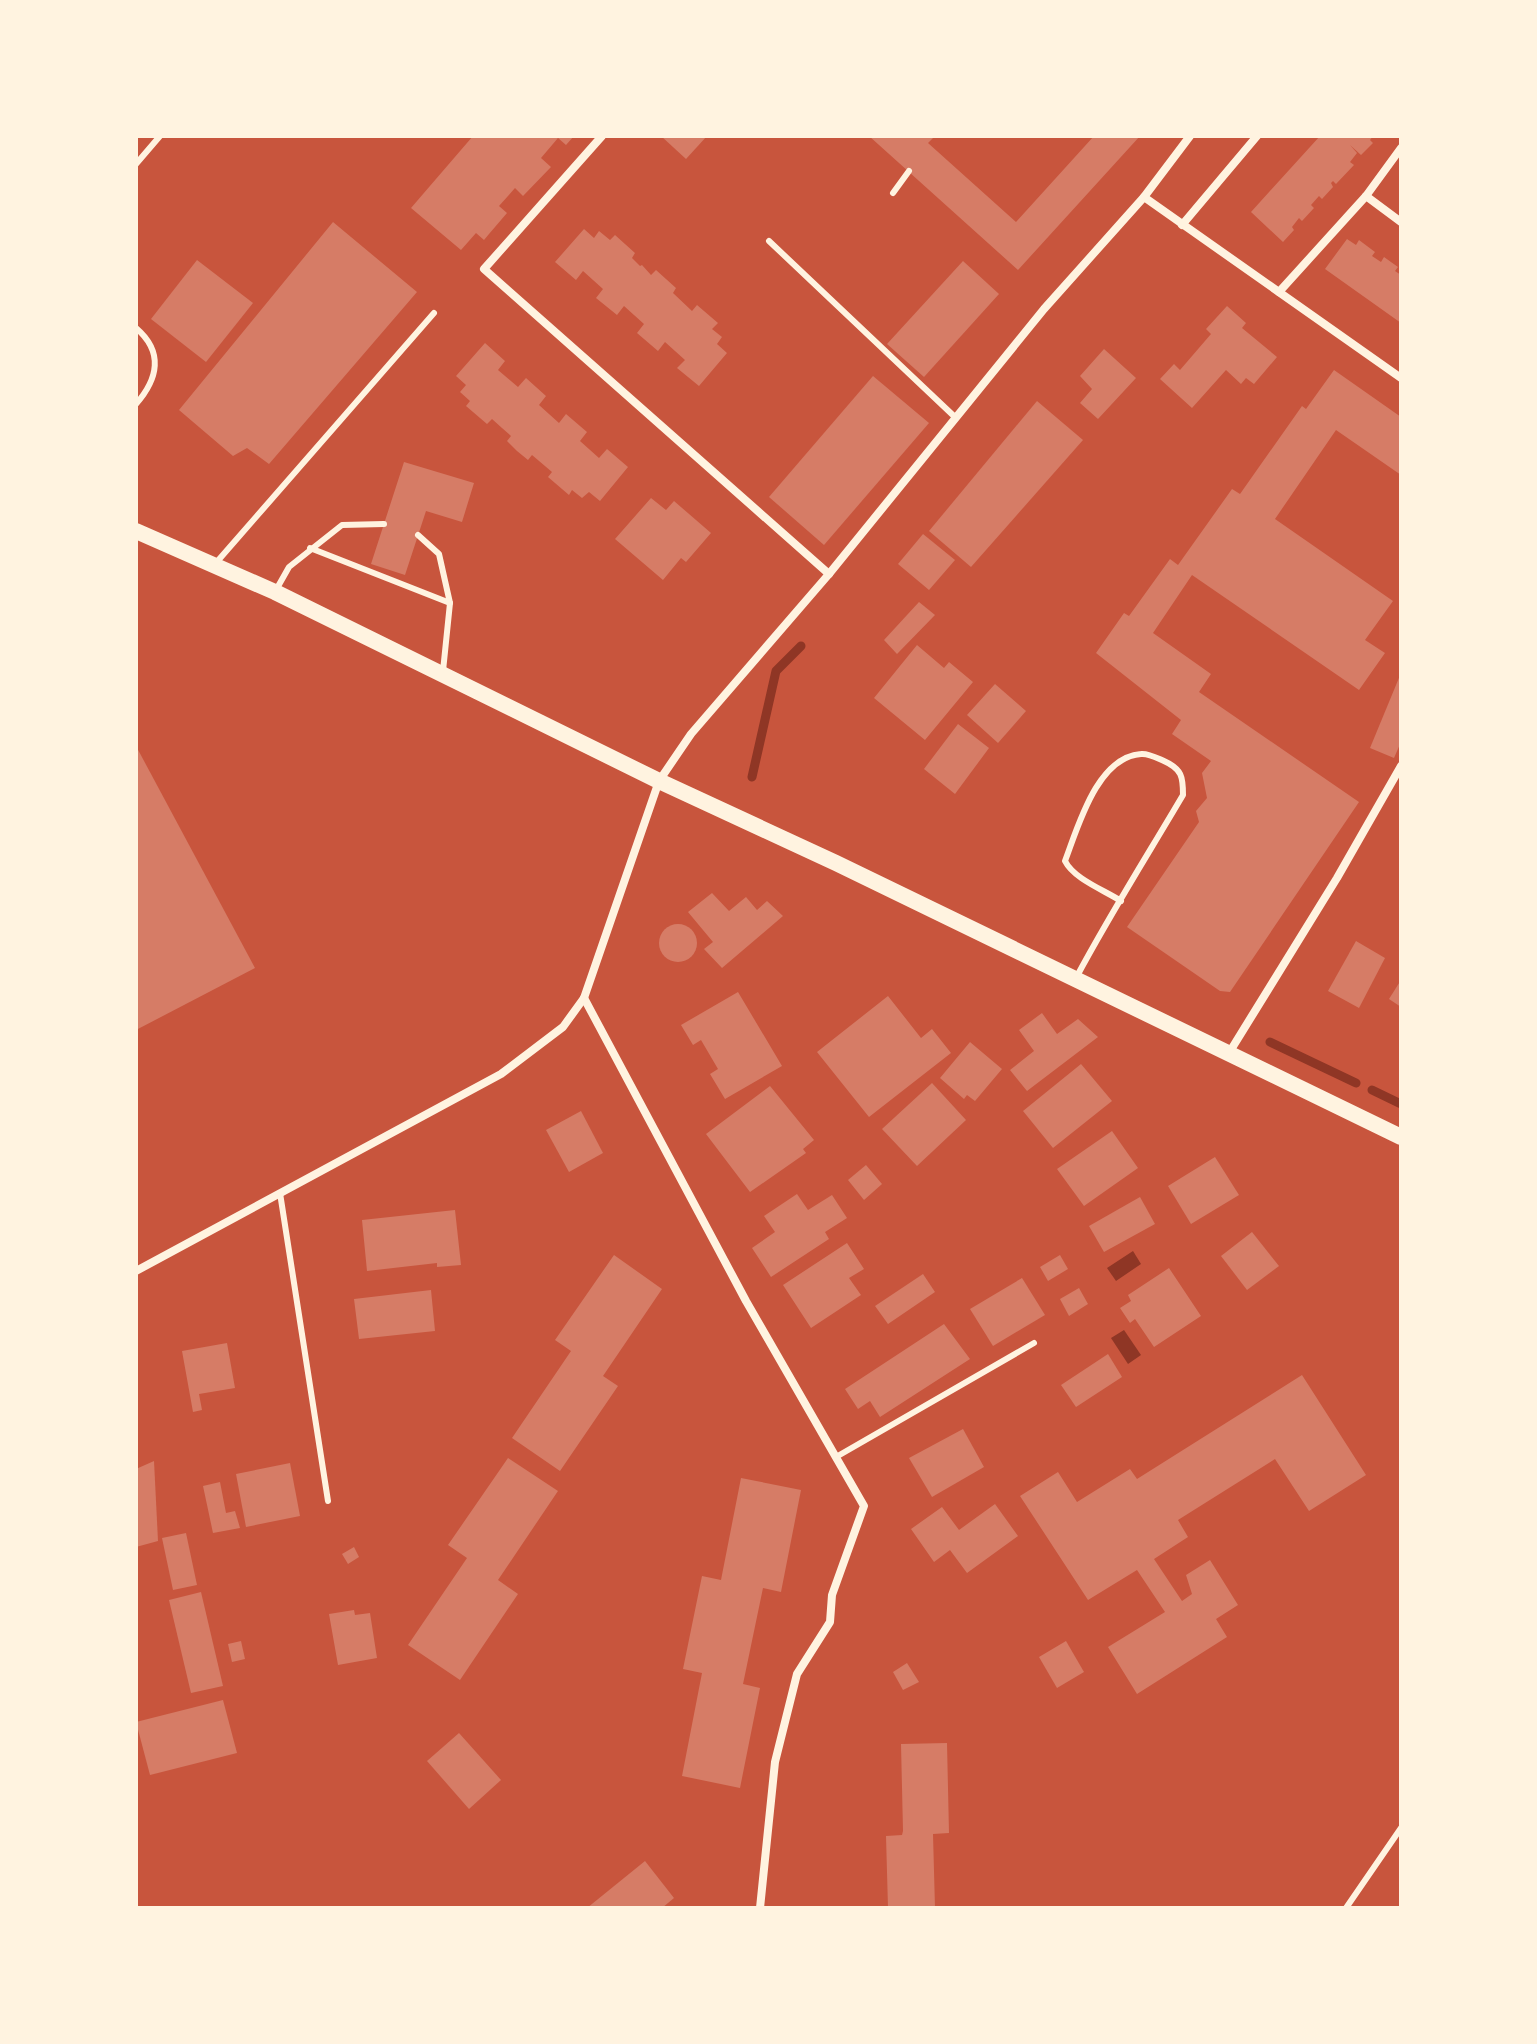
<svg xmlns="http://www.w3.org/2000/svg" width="1537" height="2044" font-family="'Varela Round',sans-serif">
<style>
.water{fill:#8f3625}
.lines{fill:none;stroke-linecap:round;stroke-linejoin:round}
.stream{stroke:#8f3625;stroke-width:9}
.building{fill:#d67c66}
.service{stroke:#fff3e0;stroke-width:6}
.minor{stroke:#fff3e0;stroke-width:8}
.secondary{stroke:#fff3e0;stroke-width:16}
</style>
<rect width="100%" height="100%" fill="#c8553d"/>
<g class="water">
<polygon points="1133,1251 1141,1264 1116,1281 1107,1268"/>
<polygon points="1124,1330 1141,1355 1128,1364 1111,1338"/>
</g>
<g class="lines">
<g class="stream">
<polyline points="752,777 776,671 801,646"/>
<polyline points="1270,1042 1356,1083"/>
<polyline points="1372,1090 1401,1104"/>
</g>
</g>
<g class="building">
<polygon points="473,136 574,136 566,145 558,138 541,158 551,167 523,196 515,188 499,206 507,213 489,234 484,240 476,233 461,250 411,208"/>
<polygon points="661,136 707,136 686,159"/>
<polygon points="869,136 935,136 928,143 1016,222 1094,136 1140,136 1018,270"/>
<polygon points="1320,136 1373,136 1370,140 1373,143 1361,155 1350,145 1357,153 1350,162 1354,165 1336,184 1333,181 1331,183 1333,187 1322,199 1319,196 1311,205 1314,208 1302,221 1299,218 1292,227 1294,230 1283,242 1251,212"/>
<polygon points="333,222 417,292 269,464 247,448 233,456 179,410"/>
<polygon points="584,229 594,238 599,231 610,240 615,235 635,253 632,258 640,266 642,265 651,275 656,270 676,288 673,293 692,311 697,305 718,323 712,329 722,337 717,344 727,353 699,386 677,368 685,360 665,342 658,351 637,333 644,324 624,306 617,315 596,298 603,289 583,271 576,280 555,262"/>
<polygon points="1347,239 1356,245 1359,240 1375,252 1372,256 1381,262 1384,257 1398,267 1395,271 1401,275 1401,323 1325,269"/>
<polygon points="197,260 253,303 206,362 151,319"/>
<polygon points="963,261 999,294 924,377 887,344"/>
<polygon points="1227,306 1246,323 1242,328 1277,357 1254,384 1246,378 1241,384 1226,370 1192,408 1160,379 1174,364 1180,370 1211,334 1206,329"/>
<polygon points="485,343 505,361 498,370 518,387 526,378 546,396 539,405 559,423 566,414 587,432 580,441 599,458 607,449 628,467 600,501 589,492 582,498 572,490 569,495 548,477 552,472 532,455 528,460 517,451 507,441 511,436 502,428 492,419 487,424 466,406 470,401 460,392 466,385 456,376"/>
<polygon points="1104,349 1136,378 1098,419 1080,403 1092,389 1080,376"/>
<polygon points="1334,370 1401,417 1401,475 1336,430 1275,519 1393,601 1365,640 1385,653 1359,690 1192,575 1153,633 1211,674 1199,692 1359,802 1230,992 1220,991 1127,927 1199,822 1196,811 1207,798 1202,773 1211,761 1172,734 1181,720 1096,653 1124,613 1129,616 1170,559 1178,565 1232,489 1240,494 1302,406 1306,409"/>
<polygon points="873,376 929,423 824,545 769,497"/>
<polygon points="1037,401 1083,440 971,567 929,531"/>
<polygon points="404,462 474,483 462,522 426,511 405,575 371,564"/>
<polygon points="651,498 666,510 674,501 711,533 686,562 681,558 663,580 615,539"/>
<polygon points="923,534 955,560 929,590 898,564"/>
<polygon points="919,602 935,615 897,654 884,640"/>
<polygon points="917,645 944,668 949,662 973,682 925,740 874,698"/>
<polygon points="1401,673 1401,742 1394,758 1370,748"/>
<polygon points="995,684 1026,711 998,743 967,715"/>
<polygon points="958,724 989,748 955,794 924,769"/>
<polygon points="136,746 255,968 136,1030"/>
<polygon points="712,893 729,911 746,897 757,910 767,901 783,916 722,968 704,949 713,942 688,912"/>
<circle cx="678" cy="943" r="19"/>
<polygon points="1356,941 1385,958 1359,1008 1328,991"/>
<polygon points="1401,980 1401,1007 1389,999"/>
<polygon points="738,992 782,1066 725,1099 710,1074 718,1069 701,1040 693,1045 681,1025"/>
<polygon points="888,996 921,1038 932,1029 951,1053 869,1117 817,1052"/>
<polygon points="1042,1013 1057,1034 1078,1019 1098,1037 1027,1091 1010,1070 1034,1051 1019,1030"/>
<polygon points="970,1042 1002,1069 975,1101 967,1095 964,1099 940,1078"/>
<polygon points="1081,1064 1112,1101 1053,1148 1023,1111"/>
<polygon points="932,1083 966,1120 917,1166 882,1129"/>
<polygon points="770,1086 814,1140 803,1149 806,1153 750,1192 706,1134"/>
<polygon points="581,1111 603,1153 569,1172 546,1130"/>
<polygon points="1112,1131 1138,1168 1084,1206 1057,1169"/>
<polygon points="1215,1157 1239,1195 1191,1224 1168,1186"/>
<polygon points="866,1165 882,1184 864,1200 848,1180"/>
<polygon points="797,1194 808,1210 832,1195 847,1218 825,1232 829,1239 771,1277 752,1248 775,1232 764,1216"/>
<polygon points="1140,1197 1155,1224 1104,1252 1089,1226"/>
<polygon points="455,1210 461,1265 437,1267 437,1263 367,1271 362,1220"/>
<polygon points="1252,1232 1279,1266 1247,1290 1221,1256"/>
<polygon points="847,1243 864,1269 849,1278 861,1295 811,1328 783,1285"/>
<polygon points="614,1255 662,1289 603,1376 618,1386 560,1471 512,1438 571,1351 555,1340"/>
<polygon points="1060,1255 1068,1269 1048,1281 1040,1267"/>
<polygon points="1169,1268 1201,1316 1154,1347 1135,1319 1130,1323 1120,1308 1131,1301 1128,1295"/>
<polygon points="923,1274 935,1292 888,1324 875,1306"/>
<polygon points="1022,1278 1045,1315 993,1346 970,1309"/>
<polygon points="1079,1288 1088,1304 1069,1316 1060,1299"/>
<polygon points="431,1290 435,1331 359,1339 354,1299"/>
<polygon points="944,1324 970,1359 880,1417 870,1401 858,1409 845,1389"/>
<polygon points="227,1343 235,1388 199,1394 202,1410 193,1412 182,1351"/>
<polygon points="1108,1354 1122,1377 1076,1407 1061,1385"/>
<polygon points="1302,1375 1366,1475 1309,1511 1275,1459 1178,1520 1188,1537 1154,1559 1182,1601 1192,1594 1186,1575 1210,1560 1238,1605 1216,1619 1227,1637 1137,1694 1108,1647 1165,1612 1137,1570 1088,1600 1020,1496 1058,1472 1077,1502 1130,1469 1137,1479"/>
<polygon points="963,1429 984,1467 932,1497 909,1458"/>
<polygon points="508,1458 558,1491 498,1580 518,1594 460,1680 408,1645 467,1558 448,1545"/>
<polygon points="154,1461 158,1541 136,1547 136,1469"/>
<polygon points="290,1463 300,1516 246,1527 236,1474"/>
<polygon points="741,1478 801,1490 781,1592 763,1588 743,1684 760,1688 740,1788 682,1776 702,1673 683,1669 702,1576 721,1580"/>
<polygon points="220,1482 226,1513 235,1511 240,1528 213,1533 203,1486"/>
<polygon points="995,1504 1018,1536 967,1573 950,1550 934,1562 911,1529 942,1507 959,1530"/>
<polygon points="186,1533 197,1585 173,1590 162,1538"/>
<polygon points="354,1547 359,1557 348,1564 342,1554"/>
<polygon points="201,1592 223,1686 191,1693 169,1600"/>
<polygon points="354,1610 355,1615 370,1613 377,1658 338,1665 329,1614"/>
<polygon points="241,1641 245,1659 232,1662 228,1644"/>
<polygon points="1066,1641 1084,1672 1057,1688 1039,1657"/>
<polygon points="907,1663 919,1682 903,1690 893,1672"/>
<polygon points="223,1700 237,1753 150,1775 136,1722"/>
<polygon points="459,1733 501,1780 469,1809 427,1761"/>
<polygon points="947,1743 949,1833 933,1834 935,1908 888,1908 886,1836 902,1835 903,1831 901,1744"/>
<polygon points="645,1861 674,1898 662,1908 587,1908"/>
</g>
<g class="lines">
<g class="service">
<polyline points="136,164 160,136"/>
<polyline points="893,193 909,171"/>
<polyline points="769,241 956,418"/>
<path d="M136 328C164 352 158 379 136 404"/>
<polyline points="418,535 439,554 450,603 443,671"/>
<polyline points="310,548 450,603"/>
<polyline points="215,564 434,313"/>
<polyline points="276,590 289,567 342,525 384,524"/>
<path d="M1076 978C1109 916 1147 856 1183 795 1183 777 1182 769 1164 761 1157 758 1148 753 1141 754 1097 757 1078 827 1065 861 1074 879 1104 890 1121 901"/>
<polyline points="280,1193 328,1501"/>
<polyline points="836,1457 1034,1343"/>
<polyline points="1346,1908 1401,1828"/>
</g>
<g class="minor">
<polyline points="602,136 484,269 829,574"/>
<polyline points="1366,196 1401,222"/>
<polyline points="1144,197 1401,378"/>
<polyline points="1182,225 1257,136"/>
<polyline points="1279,292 1366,196 1401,148"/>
<polyline points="584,998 746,1301 864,1506 832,1595 830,1622 797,1674 775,1762 760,1908"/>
<polyline points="1229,1053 1337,878 1401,766"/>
<polyline points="136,1271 501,1074 563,1027 584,998 659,781 691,734 829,574 1044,309 1144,197 1190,136"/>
</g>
<polyline class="secondary" points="136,531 275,592 659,781 836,863 1401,1137"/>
</g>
<rect width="1537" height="2044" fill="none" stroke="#fff3e0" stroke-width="276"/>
</svg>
